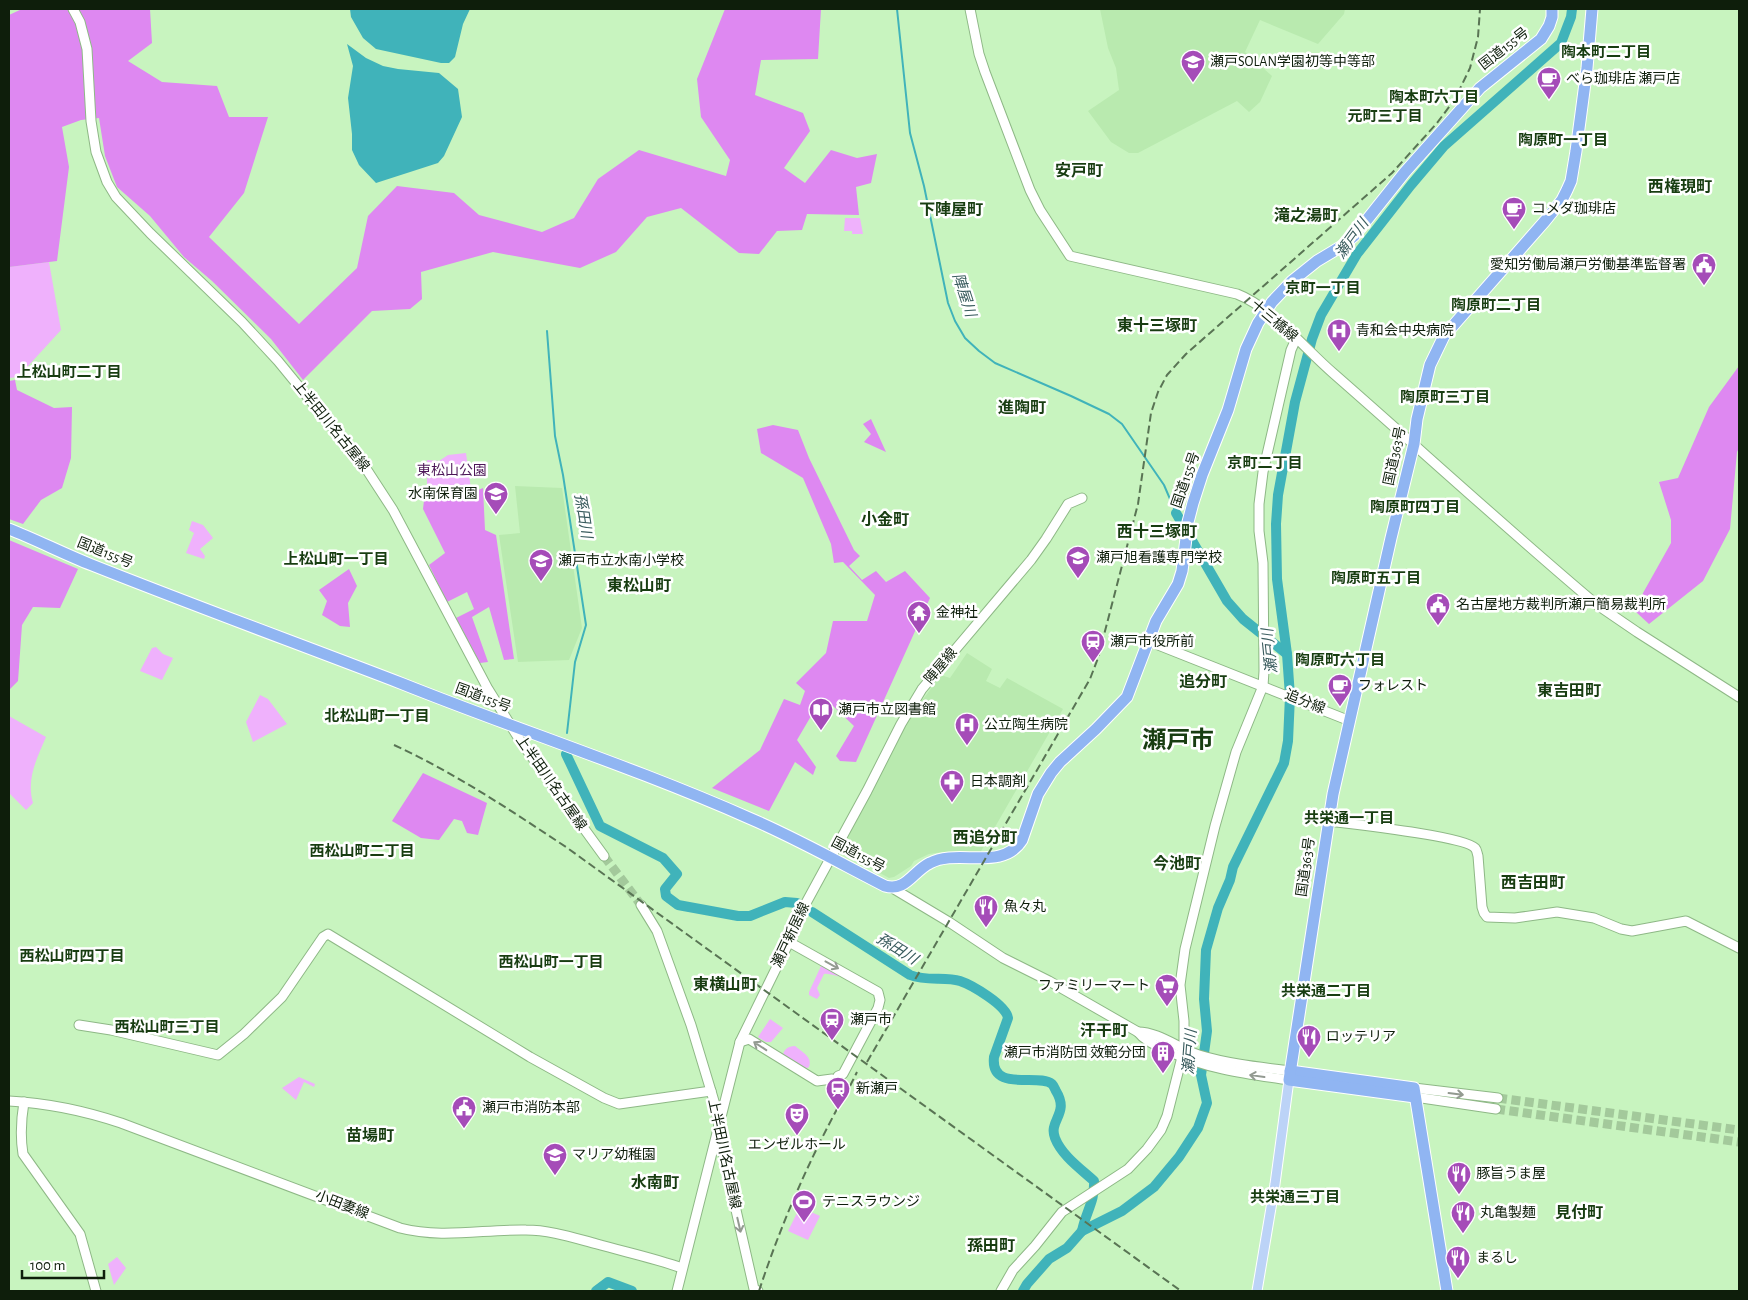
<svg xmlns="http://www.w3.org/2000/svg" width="1748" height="1300" font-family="'Alegreya Sans','Noto Sans JP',sans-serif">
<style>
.built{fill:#b9eaaf}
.green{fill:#efb1fc}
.forest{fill:#de88f1}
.water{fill:#40b3ba}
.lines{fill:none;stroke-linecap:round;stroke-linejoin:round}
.stream{stroke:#40b3ba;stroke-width:2}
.river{stroke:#40b3ba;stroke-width:10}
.secondary-tunnel{stroke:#a3c99b;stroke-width:9;stroke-dasharray:9 4.5;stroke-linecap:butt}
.secondary-casing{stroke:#8eb886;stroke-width:11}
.primary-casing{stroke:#fff;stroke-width:11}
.highway-casing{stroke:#fff;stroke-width:13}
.secondary{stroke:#fff;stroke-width:9}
.primary{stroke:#bcd3f7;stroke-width:9}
.highway{stroke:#90b5f2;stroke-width:11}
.rail{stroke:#597454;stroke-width:2;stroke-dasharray:8 4;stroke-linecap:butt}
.oneway{stroke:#939a91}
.labels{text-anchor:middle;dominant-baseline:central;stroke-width:5;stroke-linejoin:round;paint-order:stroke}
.street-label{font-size:14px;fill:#0e1e0b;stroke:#fff}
.poi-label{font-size:14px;fill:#0e1e0b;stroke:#fff;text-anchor:start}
.park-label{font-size:14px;fill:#4c1657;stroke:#fff}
.neighbourhood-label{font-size:15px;font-weight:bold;fill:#183d11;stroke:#fff}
.water-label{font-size:15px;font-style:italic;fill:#395b5d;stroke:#fff}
.quarter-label{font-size:16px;font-weight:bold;fill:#183d11;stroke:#fff}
.town-label{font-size:24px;font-weight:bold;fill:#183d11;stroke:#fff}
</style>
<rect width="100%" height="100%" fill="#c8f4bf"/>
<g class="built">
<polygon points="1100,9 1345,9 1344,14 1318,44 1260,20 1245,52 1272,76 1260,102 1249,112 1237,101 1138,153 1129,153 1111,142 1088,111 1119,90 1116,68 1108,48"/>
<polygon points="515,486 562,488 582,628 569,660 518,662 499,535 520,533"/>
<polygon points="967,653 992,669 986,681 1000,688 1007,678 1063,709 980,853 943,852 929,854 914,861 911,866 894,877 889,878 851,857 846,839 907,721 941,675 950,678"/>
</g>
<g class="green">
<polygon points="845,218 860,218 863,234 852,234 852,231 844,231"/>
<polygon points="49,262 61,330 18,377 9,378 9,267"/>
<path d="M466 453 471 489 458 493C446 482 441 486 427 490V460L439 461 448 455Z"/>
<polygon points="192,521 203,525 213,538 200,549 205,556 204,559 186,553 194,533 189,530"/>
<polygon points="156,647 163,654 173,658 162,680 140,671 152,648"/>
<polygon points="260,695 268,699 287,724 253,742 246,722"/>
<path d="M9 716 46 737C37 758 26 779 33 803L26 810 9 793Z"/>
<path d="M825 965 844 976C838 978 831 973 824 974L817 988 820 995 817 999 809 995V992L821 966Z"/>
<polygon points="770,1019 783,1028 771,1042 766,1042 758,1037"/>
<path d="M795 1046C802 1052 813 1057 809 1067L805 1069 783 1056C783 1050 788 1046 795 1046Z"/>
<polygon points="299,1077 315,1084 314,1087 304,1082 296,1100 282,1088"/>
<polygon points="800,1207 820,1216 808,1240 788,1231"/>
<polygon points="117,1257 126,1268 114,1285 108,1264"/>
</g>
<g class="forest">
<polygon points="22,9 150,9 152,43 128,61 162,82 217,86 229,117 268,117 244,193 209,237 299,324 357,268 368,216 397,186 454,193 479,215 542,232 574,218 598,179 639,150 726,176 730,160 701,117 697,79 725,9 821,9 818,59 761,60 755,95 803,113 810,131 784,168 805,183 831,150 857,158 877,154 871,183 856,187 859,215 807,214 802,230 777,231 759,254 739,253 681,208 647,217 616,252 580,268 493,252 421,272 422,299 410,309 372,311 303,380 271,339 212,281 184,257 150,216 117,187 105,156 99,118 81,120 62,127 69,167 57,261 9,267 9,15"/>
<polygon points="1739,366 1739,448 1737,452 1730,529 1703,581 1649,624 1636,612 1643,593 1671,543 1671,520 1659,482 1678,478 1709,407"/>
<polygon points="15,380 17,390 54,408 72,407 71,458 62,488 41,500 23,524 9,519 9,381"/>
<polygon points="871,419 886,452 864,442 871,434 863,424"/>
<polygon points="773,425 798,430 809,458 854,550 860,556 849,566 862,580 876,571 886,582 905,571 930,598 856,762 840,761 836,756 854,726 833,706 814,711 797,740 816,767 813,775 795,762 769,811 712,788 760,750 784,699 800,705 805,691 796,683 826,653 833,621 867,621 875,595 843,562 834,563 831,544 803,478 761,453 757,429"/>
<polygon points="483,488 485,530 496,535 514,659 504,660 489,607 472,617 488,662 480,663 456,618 474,609 467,592 447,602 429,565 445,553 423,509 425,492 455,500"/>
<polygon points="9,540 78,569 60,608 33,607 22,625 18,681 9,690"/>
<polygon points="349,569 357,586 348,603 350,627 340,626 322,615 327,601 319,590"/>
<polygon points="423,773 487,803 478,835 467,833 462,821 454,819 439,840 421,838 392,821"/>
</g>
<g class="water">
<polygon points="350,9 470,9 463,24 455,57 449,63 441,63 376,49 363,38 351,17"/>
<polygon points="347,44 366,58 383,66 398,69 439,73 458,89 462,117 444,156 438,163 376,183 359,165 352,150 352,134 348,98 353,66"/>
</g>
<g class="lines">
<g class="stream">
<polyline points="897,9 910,133 924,186 948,303 955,321 965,338 979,351 995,363 1071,396 1109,414 1122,424 1164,485 1176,513"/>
<polyline points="547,331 555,436 563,475 586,625 575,662 567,733"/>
</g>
<g class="river">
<polyline points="1176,513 1227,601 1243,619 1287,654"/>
<polyline points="566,754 600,826 663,858 677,874 665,889 666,896 678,905 738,916 750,916 785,902 797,903"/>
<path d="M812 912 910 975C927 982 945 976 960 981 972 985 1006 1005 1008 1018L994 1057C990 1093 1039 1073 1052 1084 1054 1086 1055 1089 1056 1091 1070 1114 1048 1120 1055 1138 1062 1156 1081 1169 1094 1181 1095 1202 1086 1211 1082 1231"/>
<polyline points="596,1291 608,1282 632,1291"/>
<polyline points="1023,1291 1027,1284 1049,1259 1067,1248 1082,1231 1122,1211 1154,1187 1179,1157 1198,1128 1207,1103 1201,1075 1207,1031 1204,999 1206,950 1218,908 1230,880 1233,867 1284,763 1288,741 1290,696 1287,654 1277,579 1276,524 1278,495 1295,402 1312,339 1321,315 1357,254 1411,185 1444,146 1561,43 1571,17 1572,9"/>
</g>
<g class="secondary-tunnel">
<polyline points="604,856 641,905"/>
<polyline points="1498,1098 1739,1130"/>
<polyline points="1496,1109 1739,1142"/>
</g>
<defs>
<g id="secondary">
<polyline points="73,9 80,22 87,49 91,121 96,152 107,182 116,197 150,233 242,322 278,361 365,467 393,510 488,689 521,742 604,856"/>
<path d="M970 9 979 54 985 72 1030 190 1040 210 1070 256 1237 294C1271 307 1305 349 1333 373 1421 450 1507 529 1596 604L1637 632 1739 697"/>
<polyline points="1148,641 1350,721"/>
<path d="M1328 821C1351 824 1464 836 1475 848 1477 850 1477 853 1478 856L1482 907 1484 913 1487 917 1515 918 1557 912 1594 918 1621 929 1632 931 1686 921 1739 948"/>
<path d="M894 889 949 922 1003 958 1049 981 1138 1032C1145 1041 1156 1045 1166 1050 1206 1069 1247 1074 1289 1080"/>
<polyline points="641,905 657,931 691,1025 711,1091 716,1108 723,1153 754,1289 758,1291"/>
<polyline points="789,942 878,992 880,1000 878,1008 843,1074 838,1076"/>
<polyline points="79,1025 111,1030 218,1055 244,1034 282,997 323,937 328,934 530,1057 604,1098 619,1104 711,1091"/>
<path d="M1138 1032C1159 1032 1179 1049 1199 1055 1229 1064 1259 1067 1290 1071"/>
<polyline points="740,1042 749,1039 817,1081 832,1079"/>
<polyline points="1414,1088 1498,1098"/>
<polyline points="1415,1097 1496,1109"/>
<path d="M9 1101C47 1103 85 1111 121 1123L400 1228C442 1239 484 1229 526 1230 550 1230 574 1238 597 1244 625 1252 654 1258 682 1268"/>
<path d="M24 1102C21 1120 20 1136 23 1154L80 1234 96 1291"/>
<polyline points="677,1291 740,1042 789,942 806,903 867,791 901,724 922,689 1031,560 1046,539 1068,504 1082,498"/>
<polyline points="1001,1291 1013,1270 1035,1246 1062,1212 1128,1169 1147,1149 1161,1130 1167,1116 1184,1049 1184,1021 1180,985 1185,949 1215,826 1236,752 1263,686 1264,671 1263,563 1259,531 1259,504 1263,472 1291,350 1296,339"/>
</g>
<polyline id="primary" points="1257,1291 1275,1184 1289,1080"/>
<g id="highway">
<path d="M9 529C37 540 64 554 92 565 195 606 299 644 403 684 518 730 636 768 749 818 796 838 840 863 885 886 906 892 913 871 930 863 958 848 1002 872 1022 840L1038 794 1051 773 1060 762 1096 729 1127 697 1156 621 1178 584 1182 571 1188 522 1193 503 1202 475 1228 410 1246 349 1258 323 1272 302 1292 281 1317 261 1342 246 1354 236 1405 172 1480 88 1541 39 1549 26 1552 17V9"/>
<polyline points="1290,1071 1414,1088 1447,1291"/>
<polyline points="1415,1097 1289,1080 1333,794 1391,538 1414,444 1417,419 1430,365 1444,336 1545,221 1562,200 1567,190 1571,181 1576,151 1587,68 1592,9"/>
</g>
</defs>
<use href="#secondary" class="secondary-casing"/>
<use href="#primary" class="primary-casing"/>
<use href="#highway" class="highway-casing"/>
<use href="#secondary" class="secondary"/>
<use href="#primary" class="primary"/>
<use href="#highway" class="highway"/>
<g class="rail">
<path d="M394 745C455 773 510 810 566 847L1181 1291"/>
<polyline points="867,1062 1090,679 1098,658 1138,504 1151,413 1158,392 1167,375 1186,354 1392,173 1437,123 1455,99 1470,68 1478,37 1480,9"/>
<polyline points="850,1086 857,1072"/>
<path d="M759 1291C781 1224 809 1160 843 1098"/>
</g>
</g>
<defs><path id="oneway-shaft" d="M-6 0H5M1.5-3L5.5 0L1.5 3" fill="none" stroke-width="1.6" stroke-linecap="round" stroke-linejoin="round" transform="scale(1.25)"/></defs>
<g class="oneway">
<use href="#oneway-shaft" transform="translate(832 965) rotate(29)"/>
<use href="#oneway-shaft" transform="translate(760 1046) rotate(-147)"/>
<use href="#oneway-shaft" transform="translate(1257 1076) rotate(-172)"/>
<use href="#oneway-shaft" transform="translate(1456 1094) rotate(7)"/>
<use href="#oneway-shaft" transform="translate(739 1225) rotate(77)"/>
</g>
<defs>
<symbol id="school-pin" viewBox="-11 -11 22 30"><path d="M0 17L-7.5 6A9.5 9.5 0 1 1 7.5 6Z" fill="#a54cb8" stroke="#fff"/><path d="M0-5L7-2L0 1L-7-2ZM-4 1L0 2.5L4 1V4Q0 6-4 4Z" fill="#fff"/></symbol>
<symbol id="cafe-pin" viewBox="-11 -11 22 30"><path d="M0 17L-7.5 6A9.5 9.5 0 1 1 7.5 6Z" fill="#a54cb8" stroke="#fff"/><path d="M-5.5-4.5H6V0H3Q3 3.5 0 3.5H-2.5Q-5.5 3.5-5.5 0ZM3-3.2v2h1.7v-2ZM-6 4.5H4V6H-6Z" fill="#fff"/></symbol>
<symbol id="civic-pin" viewBox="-11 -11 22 30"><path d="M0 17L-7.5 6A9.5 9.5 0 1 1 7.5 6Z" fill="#a54cb8" stroke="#fff"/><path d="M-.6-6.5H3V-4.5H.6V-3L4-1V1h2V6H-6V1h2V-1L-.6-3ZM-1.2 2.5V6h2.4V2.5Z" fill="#fff"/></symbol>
<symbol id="hospital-pin" viewBox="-11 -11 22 30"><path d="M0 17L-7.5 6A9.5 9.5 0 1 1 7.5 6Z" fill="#a54cb8" stroke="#fff"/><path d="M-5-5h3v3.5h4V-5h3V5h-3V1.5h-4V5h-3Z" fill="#fff"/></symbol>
<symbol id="university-pin" viewBox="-11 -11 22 30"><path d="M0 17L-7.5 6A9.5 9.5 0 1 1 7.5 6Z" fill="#a54cb8" stroke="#fff"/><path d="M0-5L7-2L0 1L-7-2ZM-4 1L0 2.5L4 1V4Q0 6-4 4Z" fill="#fff"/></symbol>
<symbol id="temple-pin" viewBox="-11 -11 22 30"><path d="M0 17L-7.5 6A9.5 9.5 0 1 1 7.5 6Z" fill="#a54cb8" stroke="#fff"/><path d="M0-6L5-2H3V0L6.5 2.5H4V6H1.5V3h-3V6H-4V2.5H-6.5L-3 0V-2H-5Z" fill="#fff"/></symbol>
<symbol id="station-pin" viewBox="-11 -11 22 30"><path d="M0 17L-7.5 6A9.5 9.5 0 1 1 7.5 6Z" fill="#a54cb8" stroke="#fff"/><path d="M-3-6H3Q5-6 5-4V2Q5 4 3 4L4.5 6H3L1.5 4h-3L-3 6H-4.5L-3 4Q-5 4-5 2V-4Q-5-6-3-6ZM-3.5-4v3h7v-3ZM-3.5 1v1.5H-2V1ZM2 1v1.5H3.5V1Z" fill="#fff"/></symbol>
<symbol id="library-pin" viewBox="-11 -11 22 30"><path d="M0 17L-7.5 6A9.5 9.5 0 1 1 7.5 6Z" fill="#a54cb8" stroke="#fff"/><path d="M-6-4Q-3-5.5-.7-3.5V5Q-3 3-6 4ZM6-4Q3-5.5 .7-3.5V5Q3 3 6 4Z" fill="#fff"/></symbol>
<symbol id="pharmacy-pin" viewBox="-11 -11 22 30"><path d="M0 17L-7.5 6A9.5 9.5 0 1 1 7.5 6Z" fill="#a54cb8" stroke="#fff"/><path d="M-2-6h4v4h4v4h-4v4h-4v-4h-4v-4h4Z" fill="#fff"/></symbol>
<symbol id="restaurant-pin" viewBox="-11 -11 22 30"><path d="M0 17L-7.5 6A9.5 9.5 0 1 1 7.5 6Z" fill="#a54cb8" stroke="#fff"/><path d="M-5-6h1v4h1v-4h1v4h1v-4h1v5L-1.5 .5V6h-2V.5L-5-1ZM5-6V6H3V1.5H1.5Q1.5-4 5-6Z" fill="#fff"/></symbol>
<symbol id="supermarket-pin" viewBox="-11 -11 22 30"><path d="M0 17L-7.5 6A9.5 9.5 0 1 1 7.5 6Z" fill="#a54cb8" stroke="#fff"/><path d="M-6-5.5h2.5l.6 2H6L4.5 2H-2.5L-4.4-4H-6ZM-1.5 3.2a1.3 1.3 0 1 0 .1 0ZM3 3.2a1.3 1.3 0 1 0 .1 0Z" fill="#fff"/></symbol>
<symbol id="building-pin" viewBox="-11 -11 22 30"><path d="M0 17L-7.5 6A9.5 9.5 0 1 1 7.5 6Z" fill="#a54cb8" stroke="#fff"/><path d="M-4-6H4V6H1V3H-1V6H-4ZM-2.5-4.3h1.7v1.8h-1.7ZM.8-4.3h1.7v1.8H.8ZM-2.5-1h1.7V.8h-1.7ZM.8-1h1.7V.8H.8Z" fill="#fff"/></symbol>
<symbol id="theatre-pin" viewBox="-11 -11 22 30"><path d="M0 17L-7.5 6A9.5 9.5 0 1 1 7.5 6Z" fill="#a54cb8" stroke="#fff"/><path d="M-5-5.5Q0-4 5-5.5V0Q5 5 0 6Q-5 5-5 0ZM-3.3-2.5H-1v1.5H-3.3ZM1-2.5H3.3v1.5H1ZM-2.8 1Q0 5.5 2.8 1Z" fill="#fff"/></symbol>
<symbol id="stadium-pin" viewBox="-11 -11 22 30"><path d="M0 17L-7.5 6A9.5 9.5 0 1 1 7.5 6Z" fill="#a54cb8" stroke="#fff"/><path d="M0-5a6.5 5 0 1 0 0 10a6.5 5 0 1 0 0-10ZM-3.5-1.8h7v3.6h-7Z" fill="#fff"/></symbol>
</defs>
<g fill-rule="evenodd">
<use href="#school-pin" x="1179" y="48" width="28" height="38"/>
<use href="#cafe-pin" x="1535" y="65" width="28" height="38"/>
<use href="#cafe-pin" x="1500" y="195" width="28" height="38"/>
<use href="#civic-pin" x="1690" y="251" width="28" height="38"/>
<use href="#hospital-pin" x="1325" y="317" width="28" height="38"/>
<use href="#school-pin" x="482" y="480" width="28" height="38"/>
<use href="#university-pin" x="1064" y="544" width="28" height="38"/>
<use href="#school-pin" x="527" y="547" width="28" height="38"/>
<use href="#civic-pin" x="1424" y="591" width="28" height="38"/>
<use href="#temple-pin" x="905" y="599" width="28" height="38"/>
<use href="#station-pin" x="1079" y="628" width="28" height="38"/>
<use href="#cafe-pin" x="1326" y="672" width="28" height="38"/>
<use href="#library-pin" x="807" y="696" width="28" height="38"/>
<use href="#hospital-pin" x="953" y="711" width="28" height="38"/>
<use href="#pharmacy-pin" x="938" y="768" width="28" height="38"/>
<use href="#restaurant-pin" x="972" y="893" width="28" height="38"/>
<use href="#supermarket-pin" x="1153" y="972" width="28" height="38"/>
<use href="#station-pin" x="818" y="1006" width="28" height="38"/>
<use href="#restaurant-pin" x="1295" y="1023" width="28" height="38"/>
<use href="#building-pin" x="1149" y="1039" width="28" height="38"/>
<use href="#station-pin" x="824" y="1075" width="28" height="38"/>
<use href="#civic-pin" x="450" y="1094" width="28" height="38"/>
<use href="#theatre-pin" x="783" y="1101" width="28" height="38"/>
<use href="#school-pin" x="541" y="1141" width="28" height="38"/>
<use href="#restaurant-pin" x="1445" y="1160" width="28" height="38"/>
<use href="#stadium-pin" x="790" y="1188" width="28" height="38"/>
<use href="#restaurant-pin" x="1449" y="1199" width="28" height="38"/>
<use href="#restaurant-pin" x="1444" y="1244" width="28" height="38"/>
</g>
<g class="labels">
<g class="street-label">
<text transform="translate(1504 49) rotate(-38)">国道155号</text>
<text transform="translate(1274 321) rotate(40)">十三橋線</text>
<text transform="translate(331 426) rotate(51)">上半田川名古屋線</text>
<text transform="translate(1395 456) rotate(-78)">国道363号</text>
<text transform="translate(1186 480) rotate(-71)">国道155号</text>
<text transform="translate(105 553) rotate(22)">国道155号</text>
<text transform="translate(941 666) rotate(-50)">陣屋線</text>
<text transform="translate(483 698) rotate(20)">国道155号</text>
<text transform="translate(1305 702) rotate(22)">追分線</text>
<text transform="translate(551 783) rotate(55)">上半田川名古屋線</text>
<text transform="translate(858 855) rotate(28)">国道155号</text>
<text transform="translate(1306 867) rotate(-82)">国道363号</text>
<text transform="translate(791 935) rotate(-65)">瀬戸新居線</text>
<text transform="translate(724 1154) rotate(78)">上半田川名古屋線</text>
<text transform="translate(342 1205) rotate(21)">小田妻線</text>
</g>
<g class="poi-label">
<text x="1210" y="62">瀬戸SOLAN学園初等中等部</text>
<text x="1566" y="79">べら珈琲店 瀬戸店</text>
<text x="1532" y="209">コメダ珈琲店</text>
<text x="1686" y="265" text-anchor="end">愛知労働局瀬戸労働基準監督署</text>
<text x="1356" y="331">青和会中央病院</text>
<text x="478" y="494" text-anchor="end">水南保育園</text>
<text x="1096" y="558">瀬戸旭看護専門学校</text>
<text x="558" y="561">瀬戸市立水南小学校</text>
<text x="1456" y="605">名古屋地方裁判所瀬戸簡易裁判所</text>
<text x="936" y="613">金神社</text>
<text x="1110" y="642">瀬戸市役所前</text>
<text x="1358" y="686">フォレスト</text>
<text x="838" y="710">瀬戸市立図書館</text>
<text x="984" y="725">公立陶生病院</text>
<text x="970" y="782">日本調剤</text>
<text x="1004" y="907">魚々丸</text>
<text x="1150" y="986" text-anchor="end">ファミリーマート</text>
<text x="850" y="1020">瀬戸市</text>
<text x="1326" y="1037">ロッテリア</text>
<text x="1146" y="1053" text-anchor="end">瀬戸市消防団 效範分団</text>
<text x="856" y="1089">新瀬戸</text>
<text x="482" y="1108">瀬戸市消防本部</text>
<text x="797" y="1145" text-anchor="middle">エンゼルホール</text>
<text x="572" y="1155">マリア幼稚園</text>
<text x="1476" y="1174">豚旨うま屋</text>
<text x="822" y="1202">テニスラウンジ</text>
<text x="1480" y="1213">丸亀製麺</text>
<text x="1476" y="1258">まるし</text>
</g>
<g class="park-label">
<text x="452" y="471">東松山公園</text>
</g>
<g class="neighbourhood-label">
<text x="1606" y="52">陶本町二丁目</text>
<text x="1434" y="97">陶本町六丁目</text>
<text x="1385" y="116">元町三丁目</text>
<text x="1563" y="140">陶原町一丁目</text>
<text x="1323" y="288">京町一丁目</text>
<text x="1496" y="305">陶原町二丁目</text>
<text x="69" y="372">上松山町二丁目</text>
<text x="1445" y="397">陶原町三丁目</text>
<text x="1265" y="463">京町二丁目</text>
<text x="1415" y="507">陶原町四丁目</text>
<text x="336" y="559">上松山町一丁目</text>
<text x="1376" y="578">陶原町五丁目</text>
<text x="1340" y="660">陶原町六丁目</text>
<text x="377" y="716">北松山町一丁目</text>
<text x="1349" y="818">共栄通一丁目</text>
<text x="362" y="851">西松山町二丁目</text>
<text x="72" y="956">西松山町四丁目</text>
<text x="551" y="962">西松山町一丁目</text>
<text x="1326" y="991">共栄通二丁目</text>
<text x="167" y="1027">西松山町三丁目</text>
<text x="1295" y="1197">共栄通三丁目</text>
</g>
<g class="water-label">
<text transform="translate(1352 239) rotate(-54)">瀬戸川</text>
<text transform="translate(964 295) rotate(72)">陣屋川</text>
<text transform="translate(583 516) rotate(81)">孫田川</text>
<text transform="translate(1270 651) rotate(-96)">瀬戸川</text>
<text transform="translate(897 949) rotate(32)">孫田川</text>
<text transform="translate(1190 1052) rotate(-86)">瀬戸川</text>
</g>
<g class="quarter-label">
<text x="1079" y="171">安戸町</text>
<text x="1680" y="187">西権現町</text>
<text x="951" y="210">下陣屋町</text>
<text x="1306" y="216">滝之湯町</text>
<text x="1157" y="326">東十三塚町</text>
<text x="1022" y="408">進陶町</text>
<text x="885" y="520">小金町</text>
<text x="1157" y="532">西十三塚町</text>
<text x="639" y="586">東松山町</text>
<text x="1203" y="682">追分町</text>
<text x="1569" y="691">東吉田町</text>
<text x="985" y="838">西追分町</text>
<text x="1177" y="864">今池町</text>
<text x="1533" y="883">西吉田町</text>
<text x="725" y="985">東横山町</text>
<text x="1104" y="1031">汗干町</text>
<text x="370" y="1136">苗場町</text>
<text x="655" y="1183">水南町</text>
<text x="1579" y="1213">見付町</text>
<text x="991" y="1246">孫田町</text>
</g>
<g class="town-label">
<text x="1178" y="741">瀬戸市</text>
</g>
</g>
<rect width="1748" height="1300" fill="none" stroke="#0e1e0b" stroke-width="20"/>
<path d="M22 1270v8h82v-8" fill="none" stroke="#0e1e0b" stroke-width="2.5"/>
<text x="30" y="1270" font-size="15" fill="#0e1e0b" stroke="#ffffff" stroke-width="4" paint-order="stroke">100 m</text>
</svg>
